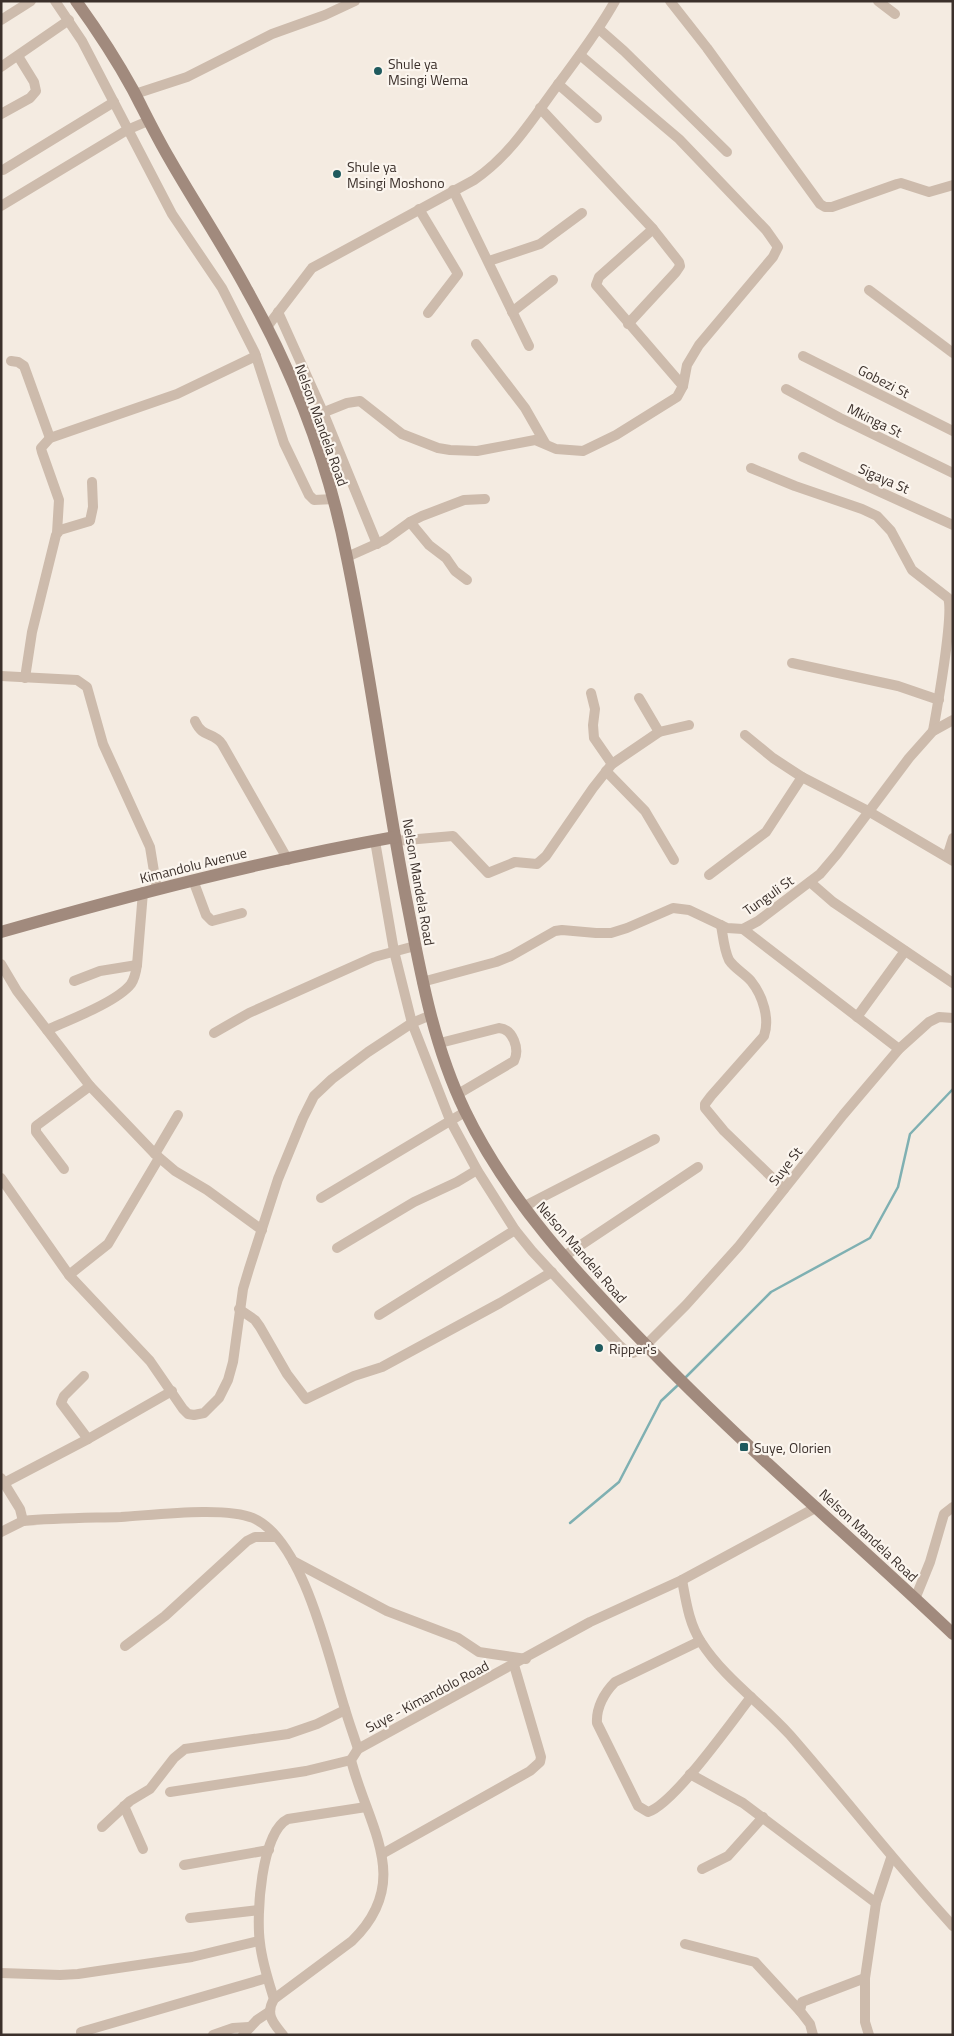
<svg xmlns="http://www.w3.org/2000/svg" width="954" height="2036" font-family="'Titillium Web',sans-serif">
<style>
.lines{fill:none;stroke-linecap:round;stroke-linejoin:round}
.stream{stroke:#7fb0b2;stroke-width:2.5}
.street{stroke:#cdbbac;stroke-width:10}
.secondary{stroke:#a18a7d;stroke-width:12}
.poi-dot{fill:#1f5a5e;stroke:#fbf5ee;stroke-width:2}
.labels{text-anchor:middle;dominant-baseline:central;stroke-width:4.5;stroke-linejoin:round;paint-order:stroke}
.poi-label{font-size:14px;fill:#3b302b;stroke:#fbf5ee;text-anchor:start}
.street-label{font-size:14px;fill:#3b302b;stroke:#fbf5ee}
</style>
<rect width="100%" height="100%" fill="#f4ebe1"/>
<g class="lines">
<g class="stream">
<polyline points="684,1379 771,1292 870,1238 898,1187 910,1134 953,1089"/>
<polyline points="570,1523 619,1482 661,1401 678,1385"/>
</g>
<g class="street">
<polyline points="55,1 82,41 172,214 222,288 255,353 284,443 309,495 314,500 334,499"/>
<polyline points="670,1 707,48 820,204 825,207 832,207 897,184 901,183 929,192 953,185"/>
<polyline points="878,1 895,14"/>
<polyline points="1,20 31,1"/>
<polyline points="599,29 624,51 727,152"/>
<polyline points="1,67 69,20"/>
<polyline points="558,84 597,118"/>
<polyline points="135,94 187,77 272,34 325,15 355,1"/>
<polyline points="540,108 653,229 679,262 680,266 676,272 628,324"/>
<polyline points="1,114 30,98 36,91 34,82 18,56"/>
<polyline points="3,170 114,102"/>
<polyline points="453,190 529,346"/>
<polyline points="1,206 127,130 148,121"/>
<polyline points="419,209 458,274 428,313"/>
<polyline points="653,229 599,277 596,285 683,386"/>
<polyline points="489,261 540,244 582,213"/>
<polyline points="869,290 953,353"/>
<polyline points="278,312 323,412 377,544"/>
<polyline points="512,312 553,280"/>
<path d="M267 327 312 268 474 180C511 155 533 118 559 83 579 56 599 30 615 1"/>
<polyline points="476,344 525,408 545,443"/>
<polyline points="803,356 953,431"/>
<polyline points="11,361 18,362 24,366 50,438"/>
<polyline points="786,389 840,418 953,473"/>
<polyline points="307,419 347,403 360,401 402,434 438,448 450,450 477,451 535,440 556,449 583,451 616,435 677,397 683,386 687,365 699,345 773,257 778,247 766,230 679,139 580,55"/>
<polyline points="803,457 953,525"/>
<path d="M751 468 795 486 862 509 877 516 891 531 912 570 948 598C954 614 937 709 933 731"/>
<polyline points="410,522 429,545 446,558 455,571 467,580"/>
<polyline points="57,533 59,500 42,452 41,448 50,438 177,394 256,356"/>
<polyline points="347,557 385,540 410,522 422,516 464,500 485,499"/>
<polyline points="792,663 898,686 939,700"/>
<polyline points="1,676 77,680 87,687 103,744 150,847 157,890"/>
<polyline points="25,678 32,632 56,535 60,530 90,521 93,507 92,482"/>
<polyline points="591,693 595,709 593,725 594,738 612,764"/>
<polyline points="639,698 659,732"/>
<path d="M195 721C203 739 213 731 222 744L288 860"/>
<polyline points="745,735 773,758 802,777 868,811 953,861"/>
<polyline points="606,771 645,811 674,860"/>
<polyline points="375,841 394,951 412,1023 450,1120 477,1170 515,1230 532,1251 619,1345 626,1351 633,1353 646,1345 686,1305 739,1246 843,1115 899,1049 929,1022 939,1017 953,1018"/>
<polyline points="395,841 453,836 488,873 515,862 537,864 546,856 593,788 612,764 659,732 689,725"/>
<polyline points="947,857 953,838"/>
<polyline points="709,875 766,832 802,777"/>
<polyline points="193,880 206,915 212,921 242,913"/>
<polyline points="810,882 833,902 953,983"/>
<path d="M721 925C723 936 724 950 729 960 734 968 745 974 751 981 763 996 770 1019 764 1036L711 1096 705 1104V1108L724 1131 784 1189"/>
<polyline points="743,929 899,1049"/>
<polyline points="1,964 17,991 90,1086 155,1154 175,1171 207,1190 262,1230"/>
<polyline points="74,981 100,971 137,965"/>
<polyline points="422,982 496,962 511,956 555,931 562,930 596,933 611,933 627,928 673,908 689,910 727,928 743,929 758,921 820,874 837,854 909,758 933,731 953,720"/>
<polyline points="857,1017 905,951"/>
<path d="M47 1030C69 1020 117 1002 131 984 135 978 136 972 137 965L143 892"/>
<polyline points="214,1033 249,1013 374,957 415,946"/>
<path d="M440 1043 499 1028C513 1029 520 1049 514 1061L458 1094"/>
<polyline points="155,1154 178,1115"/>
<polyline points="64,1169 36,1132 36,1126 90,1086"/>
<polyline points="1,1178 69,1275 150,1361 183,1409 188,1414 194,1415 204,1413 219,1398 228,1380 233,1362 243,1289 249,1269 278,1179 303,1118 314,1096 332,1079 368,1052 412,1023 431,1015"/>
<polyline points="321,1198 465,1112"/>
<polyline points="523,1207 655,1139"/>
<polyline points="337,1248 414,1202 457,1182 477,1170"/>
<polyline points="563,1257 698,1167"/>
<polyline points="69,1275 108,1244 159,1158"/>
<polyline points="239,1309 255,1320 260,1327 287,1374 306,1399 354,1376 382,1367 500,1303 552,1272"/>
<polyline points="379,1315 515,1230"/>
<polyline points="84,1376 64,1396 61,1403 88,1439"/>
<polyline points="1,1478 20,1509 23,1521"/>
<polyline points="4,1483 88,1439 172,1391"/>
<path d="M1 1532 23 1521C55 1518 88 1518 121 1517 154 1515 225 1506 253 1518 304 1540 329 1660 345 1709 349 1723 354 1736 358 1749"/>
<polyline points="293,1561 387,1611 458,1638 479,1652 526,1659"/>
<path d="M682 1580C686 1601 689 1624 701 1642 724 1678 761 1703 790 1735 845 1798 896 1864 953 1926"/>
<polyline points="915,1599 930,1562 944,1514 953,1507"/>
<path d="M700 1641 615 1682C604 1693 596 1708 597 1723L638 1806 648 1812C674 1804 732 1721 751 1697"/>
<polyline points="125,1646 165,1616 247,1541 255,1537 276,1537"/>
<polyline points="690,1774 743,1803 876,1903"/>
<polyline points="170,1792 306,1771 351,1760"/>
<polyline points="124,1806 143,1849"/>
<polyline points="102,1827 130,1801 150,1789 174,1758 185,1749 288,1734 317,1724 345,1710"/>
<polyline points="382,1854 530,1771 540,1762 541,1757 514,1665"/>
<polyline points="184,1865 269,1850"/>
<polyline points="702,1869 728,1856 763,1817"/>
<polyline points="190,1918 259,1910"/>
<polyline points="685,1944 755,1962 800,2011"/>
<polyline points="1,1973 60,1975 78,1974 192,1957 259,1941"/>
<path d="M274 1999C268 1980 262 1962 260 1943 256 1916 261 1832 288 1819L366 1807"/>
<polyline points="81,2032 267,1978"/>
<polyline points="213,2035 233,2028 249,2027"/>
<polyline points="243,2035 257,2020 269,2012"/>
<path d="M283 2035C273 2023 265 2014 274 1999L352 1941C414 1881 368 1827 351 1760L358 1749 590 1622 682 1580 817 1507"/>
<polyline points="813,2035 810,2024 800,2011 802,2002 865,1978"/>
<polyline points="869,2035 865,2022 865,1978 876,1903 891,1858"/>
</g>
<g class="secondary">
<path d="M76 1C97 30 116 59 133 90 145 113 156 136 169 158 194 202 223 245 247 290 294 373 329 465 347 558 371 674 385 792 408 908 421 976 434 1047 465 1111 508 1200 577 1274 646 1345 743 1446 851 1537 953 1634"/>
<path d="M1 932C131 895 261 861 395 837"/>
</g>
</g>
<g class="poi-dot">
<circle cx="378" cy="71" r="5"/>
<circle cx="337" cy="174" r="5"/>
<circle cx="599" cy="1348" r="5"/>
<rect x="739" y="1442" width="10" height="10" rx="2.5"/>
</g>
<g class="labels">
<g class="poi-label">
<text x="388" y="63">Shule ya<tspan x="388" dy="16">Msingi Wema</tspan></text>
<text x="347" y="166">Shule ya<tspan x="347" dy="16">Msingi Moshono</tspan></text>
<text x="609" y="1348">Ripper's</text>
<text x="754" y="1447">Suye, Olorien</text>
</g>
<g class="street-label">
<text transform="translate(884 381) rotate(27)">Gobezi St</text>
<text transform="translate(875 420) rotate(26)">Mkinga St</text>
<text transform="translate(322 425) rotate(70)">Nelson Mandela Road</text>
<text transform="translate(884 478) rotate(24)">Sigaya St</text>
<text transform="translate(193 865) rotate(-14)">Kimandolu Avenue</text>
<text transform="translate(419 882) rotate(80)">Nelson Mandela Road</text>
<text transform="translate(768 895) rotate(-35)">Tunguli St</text>
<text transform="translate(785 1166) rotate(-52)">Suye St</text>
<text transform="translate(582 1252) rotate(49)">Nelson Mandela Road</text>
<text transform="translate(869 1535) rotate(43)">Nelson Mandela Road</text>
<text transform="translate(427 1696) rotate(-28)">Suye - Kimandolo Road</text>
</g>
</g>
<rect width="954" height="2036" fill="none" stroke="#3b302b" stroke-width="5"/>
</svg>
